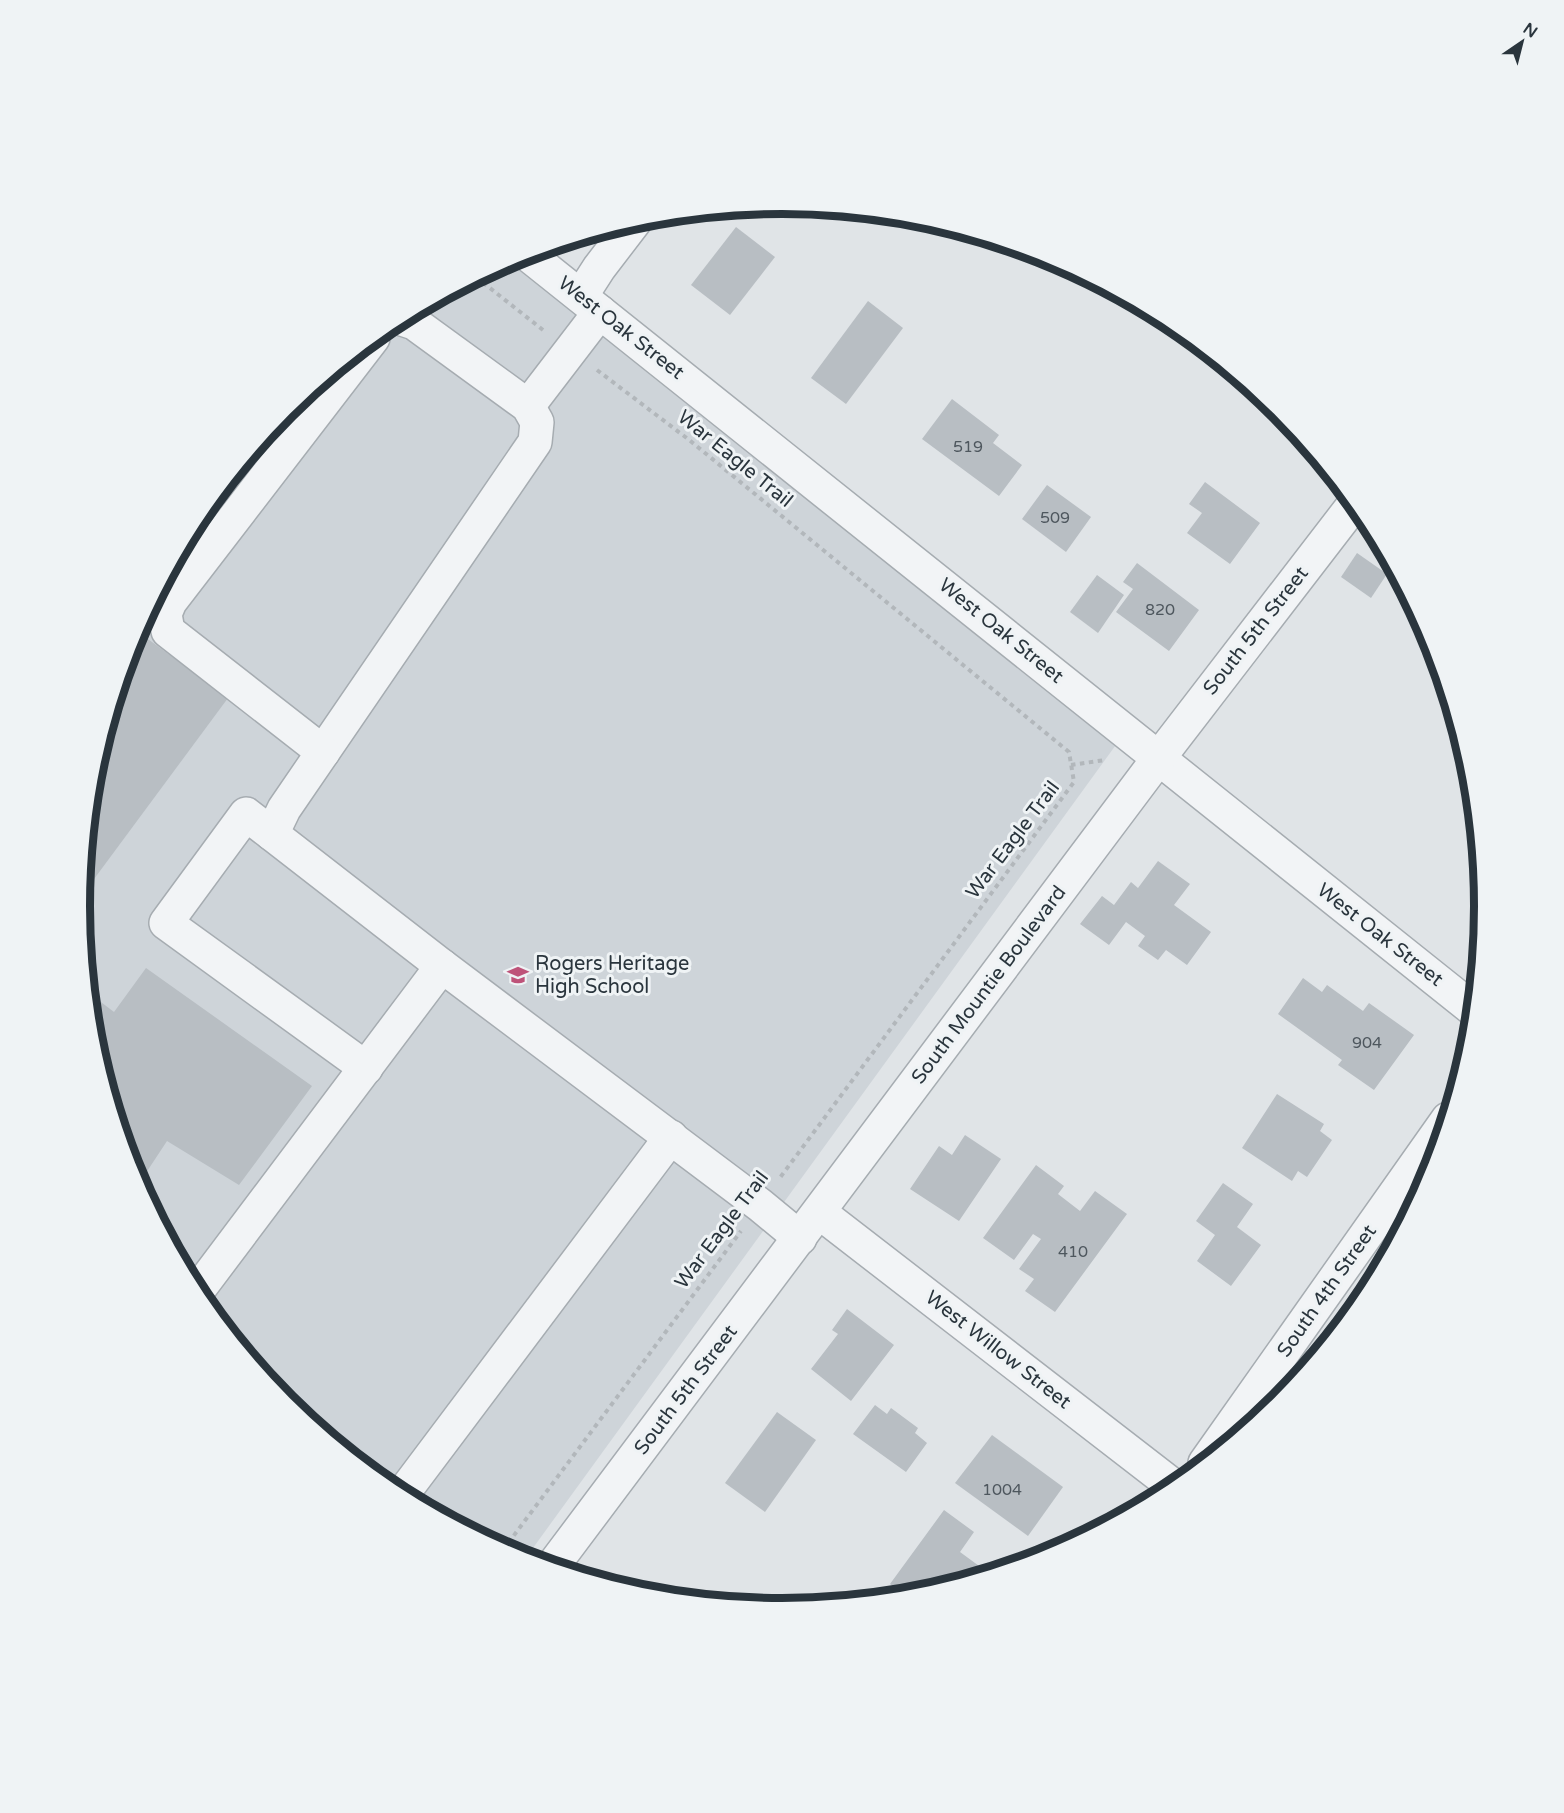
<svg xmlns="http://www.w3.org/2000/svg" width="1564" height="1813" font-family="'Varela Round',sans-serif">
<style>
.built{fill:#ced4d9}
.building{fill:#b8bec3}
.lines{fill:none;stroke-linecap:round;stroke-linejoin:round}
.minor-casing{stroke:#a6acb1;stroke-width:36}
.path{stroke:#b2b7bb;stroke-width:4;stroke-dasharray:4.5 4.5;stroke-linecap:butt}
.minor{stroke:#f2f4f6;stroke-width:33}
.labels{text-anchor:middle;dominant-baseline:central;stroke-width:6;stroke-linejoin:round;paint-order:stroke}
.number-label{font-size:16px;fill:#4e575e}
.street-label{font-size:20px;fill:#2a353d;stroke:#eff3f5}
.poi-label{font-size:20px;fill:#2a353d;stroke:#eff3f5;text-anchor:start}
.rim{fill:none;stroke:#2a353d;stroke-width:8}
</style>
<rect width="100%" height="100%" fill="#e0e4e7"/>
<polygon class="built" points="513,257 1126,731 525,1559 513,1555 391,1490 285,1403 198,1296 133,1175 93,1043 80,906 93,769 133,637 198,516 286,410 392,322"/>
<g class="building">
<polygon points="736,227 775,257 730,315 691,285"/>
<polygon points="868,301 903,328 846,404 811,378"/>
<polygon points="952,399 999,435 993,443 1022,465 999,496 922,439"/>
<polygon points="1205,482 1260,523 1230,564 1187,533 1202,513 1189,504"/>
<polygon points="1047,485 1091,517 1066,552 1022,519"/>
<polygon points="1357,553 1387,574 1371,598 1341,577"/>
<polygon points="1137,563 1199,610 1169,651 1116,612 1133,589 1123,582"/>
<polygon points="1097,575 1124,595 1098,633 1070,612"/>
<polygon points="137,631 228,698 80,898 93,769"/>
<polygon points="1158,861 1190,884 1174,905 1211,932 1187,965 1166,950 1158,960 1138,946 1145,936 1126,922 1109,945 1080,924 1102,896 1114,905 1131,882 1138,888"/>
<polygon points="146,968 312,1086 239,1185 167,1141 140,1182 143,1192 133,1175 93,1043 89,1001 93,996 114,1012"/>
<polygon points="1303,978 1322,992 1327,985 1363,1011 1369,1003 1414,1035 1374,1090 1338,1065 1342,1060 1278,1014"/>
<polygon points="1277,1094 1324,1124 1320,1131 1332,1140 1307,1177 1298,1171 1292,1181 1242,1148"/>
<polygon points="965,1135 1001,1159 959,1221 910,1189 939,1146 952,1155"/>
<polygon points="1036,1165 1064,1186 1058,1194 1080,1211 1095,1191 1127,1214 1055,1312 1025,1291 1034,1279 1019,1269 1041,1239 1033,1234 1014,1260 983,1238"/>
<polygon points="1223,1183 1253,1204 1237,1227 1261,1245 1231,1286 1197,1261 1215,1235 1196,1221"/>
<polygon points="847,1309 894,1345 851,1401 811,1369 838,1334 832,1330"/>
<polygon points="875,1405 887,1414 891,1408 918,1428 915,1433 927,1443 906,1472 853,1434"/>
<polygon points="777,1412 816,1440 765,1512 725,1483"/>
<polygon points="992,1435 1063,1487 1028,1536 955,1483"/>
<polygon points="944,1510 974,1532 960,1552 990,1574 919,1596 906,1597 890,1584"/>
</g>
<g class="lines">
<defs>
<g id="minor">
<polyline points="526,253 1474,1010"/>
<polyline points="581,296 599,268 635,221"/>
<polyline points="399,318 414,323 528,406 537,422 535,442 284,809 272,834 442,966"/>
<polyline points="528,406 600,312"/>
<polyline points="323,752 168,631 165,614 170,602 373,338"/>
<polyline points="272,834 246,814 166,923 366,1068"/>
<polyline points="819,1212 1176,1488"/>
<polyline points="196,1293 442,966 760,1205 800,1238"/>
<polyline points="1205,1463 1448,1119"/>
<polyline points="401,1496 671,1137"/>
<polyline points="552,1567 1158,759 1355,503"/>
</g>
</defs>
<use href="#minor" class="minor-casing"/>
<g class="path">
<polyline points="476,277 543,330"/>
<polyline points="597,370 688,439 1069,752 1074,782 779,1179"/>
<polyline points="1071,765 1105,760"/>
<polyline points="503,1550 741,1231"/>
</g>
<use href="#minor" class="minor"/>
</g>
<defs>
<symbol id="school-bare" viewBox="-9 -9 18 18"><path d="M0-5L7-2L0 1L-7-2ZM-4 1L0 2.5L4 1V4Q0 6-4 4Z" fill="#be5379" stroke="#eff3f5" stroke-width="2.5" paint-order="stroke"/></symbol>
</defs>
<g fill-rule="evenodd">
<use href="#school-bare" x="503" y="960" width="30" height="30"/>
</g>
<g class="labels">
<g class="number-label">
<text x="968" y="447">519</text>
<text x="1055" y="518">509</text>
<text x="1160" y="610">820</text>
<text x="1367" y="1043">904</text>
<text x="1073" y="1252">410</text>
<text x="1002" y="1490">1004</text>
</g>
<g class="street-label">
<text transform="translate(621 328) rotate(38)">West Oak Street</text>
<text transform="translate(735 459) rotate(39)">War Eagle Trail</text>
<text transform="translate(1001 631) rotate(39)">West Oak Street</text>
<text transform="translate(1256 631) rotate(-52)">South 5th Street</text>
<text transform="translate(1013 840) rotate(-53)">War Eagle Trail</text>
<text transform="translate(1380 935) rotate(38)">West Oak Street</text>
<text transform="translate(989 985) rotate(-53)">South Mountie Boulevard</text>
<text transform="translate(722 1230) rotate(-53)">War Eagle Trail</text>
<text transform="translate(1327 1291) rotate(-55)">South 4th Street</text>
<text transform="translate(998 1350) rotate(38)">West Willow Street</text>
<text transform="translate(686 1390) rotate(-53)">South 5th Street</text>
</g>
<g class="poi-label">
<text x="535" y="964">Rogers Heritage<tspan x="535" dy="23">High School</tspan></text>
</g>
</g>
<path d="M0 0H1564V1813H0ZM90 906a692 692 0 1 1 1384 0a692 692 0 1 1-1384 0Z" fill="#eff3f5" fill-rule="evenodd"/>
<path class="rim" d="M90 906a692 692 0 1 1 1384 0a692 692 0 1 1-1384 0Z"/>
<g transform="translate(1522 42) rotate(35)" stroke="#eff3f5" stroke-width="4.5" paint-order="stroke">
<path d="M0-4.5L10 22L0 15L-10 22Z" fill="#2a353d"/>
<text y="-9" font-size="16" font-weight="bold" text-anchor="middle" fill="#2a353d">N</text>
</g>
</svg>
